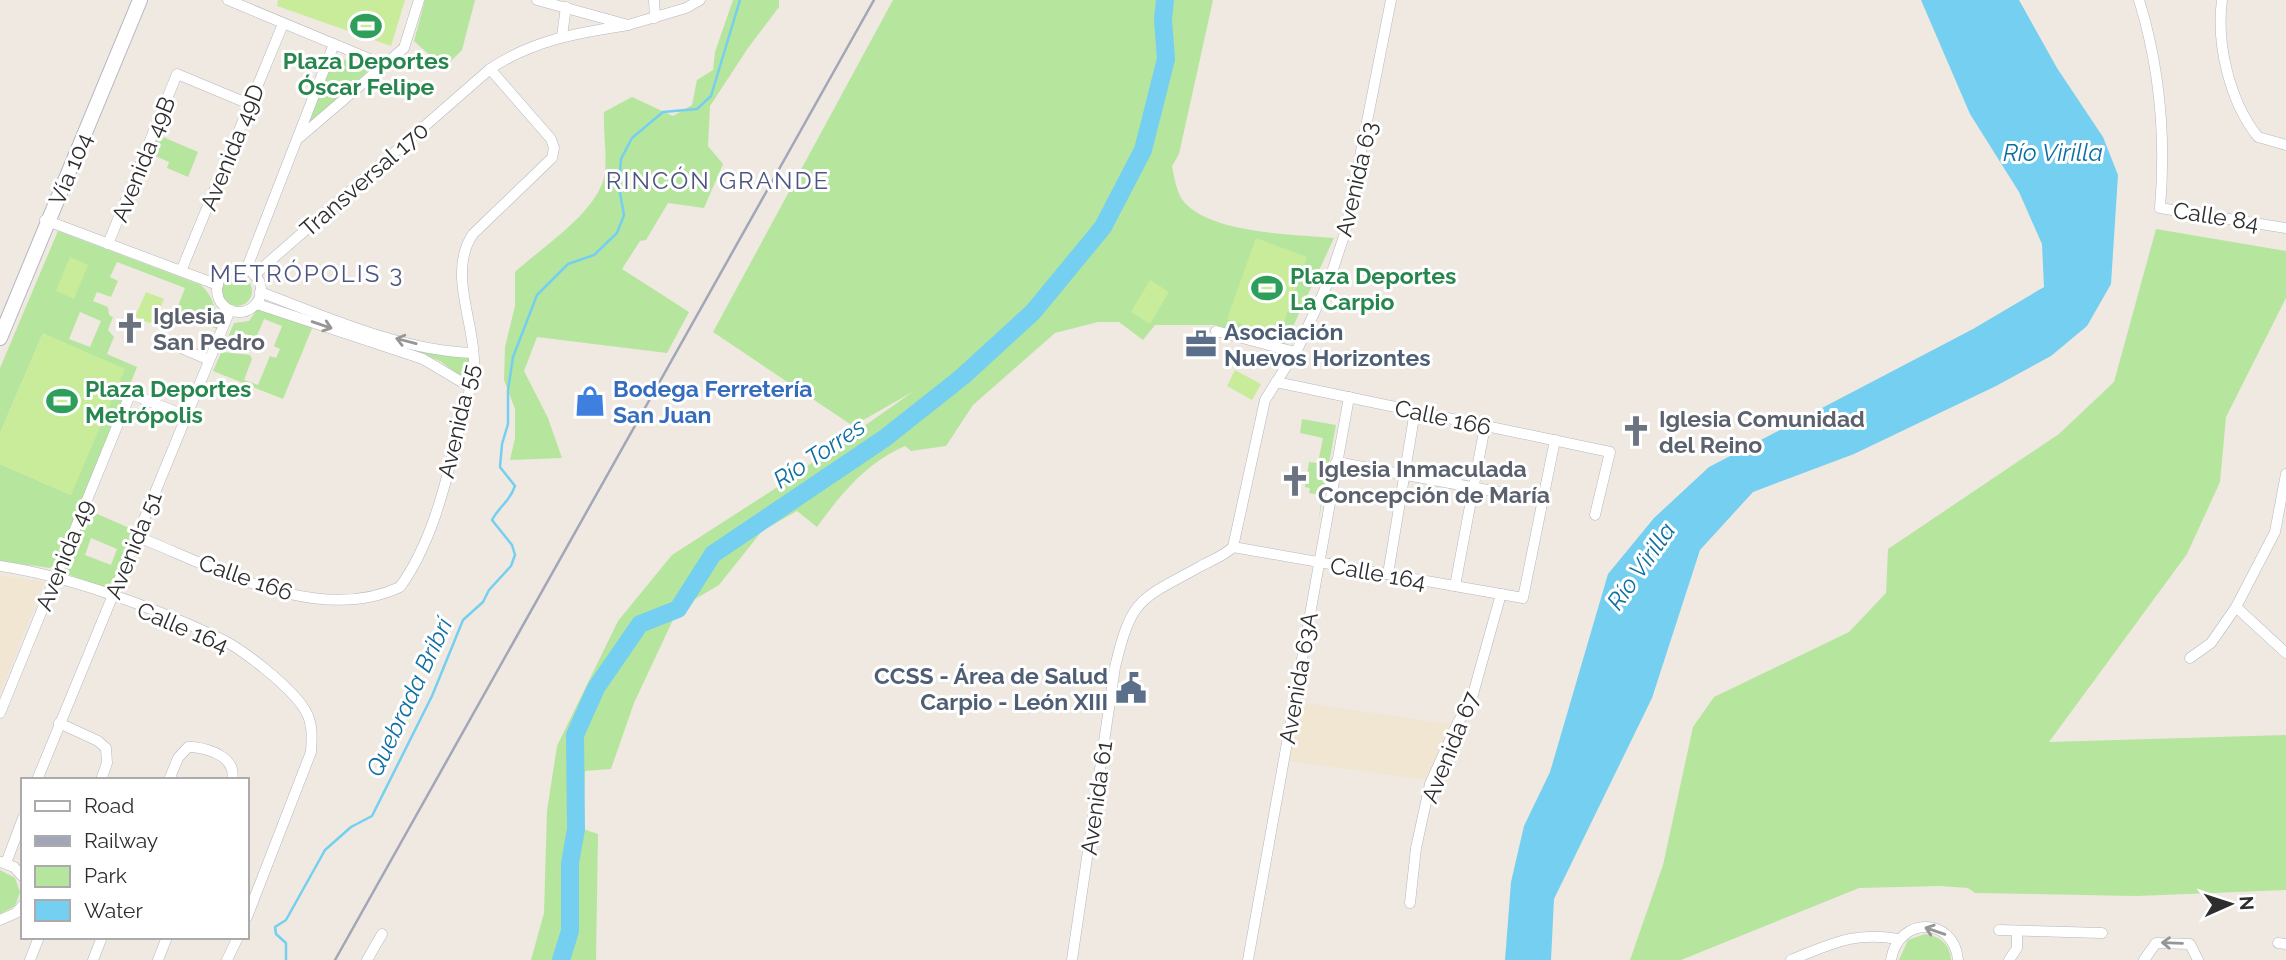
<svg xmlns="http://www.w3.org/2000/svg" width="2286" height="960" font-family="Raleway,sans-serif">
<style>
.education{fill:#f0e6d1}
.green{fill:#b6e59e;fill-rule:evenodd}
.pitch{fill:#c9ec9a}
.water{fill:#75cff0}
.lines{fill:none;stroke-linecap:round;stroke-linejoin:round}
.stream{stroke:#75cff0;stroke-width:2.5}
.river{stroke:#75cff0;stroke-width:18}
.street-casing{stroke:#b4b7c1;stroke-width:11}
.secondary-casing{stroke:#b4b7c1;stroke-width:16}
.street{stroke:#fff;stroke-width:10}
.secondary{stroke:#fff;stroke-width:14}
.rail{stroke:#a3a6b8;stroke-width:2.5}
.oneway{stroke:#969696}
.labels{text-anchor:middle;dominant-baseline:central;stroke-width:6;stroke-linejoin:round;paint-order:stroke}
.leisure-label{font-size:23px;font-weight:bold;fill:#27864d;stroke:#fff;text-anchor:start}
.street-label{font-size:23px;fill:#2e2e2e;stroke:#fff}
.worship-label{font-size:23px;font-weight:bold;fill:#5b616d;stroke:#fff;text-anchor:start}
.service-label{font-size:23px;font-weight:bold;fill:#4e5e75;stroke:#fff;text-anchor:start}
.shop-label{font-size:23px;font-weight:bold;fill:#366cbe;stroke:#fff;text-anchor:start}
.water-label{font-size:24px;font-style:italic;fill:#0d6fa3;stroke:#fff}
.neighbourhood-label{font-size:24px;letter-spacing:2px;fill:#4d5680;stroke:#fff}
</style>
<rect width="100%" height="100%" fill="#efe9e1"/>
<g class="education">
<polygon points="0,575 44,582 0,693"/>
<polygon points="1297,702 1450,724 1426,780 1288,761"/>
</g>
<g class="green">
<polygon points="425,0 475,0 462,50 444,68 414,41"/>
<path d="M733 0H779V7L748 48 710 106 708 146 723 164 704 208 668 203 646 240 640 241 622 269 689 312 667 353 537 337 524 371 548 418 562 458 510 460 515 438V409L504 380 505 347 515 306V272C542 247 601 210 605 172 607 153 603 132 604 112L632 97 673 116 692 105 697 80 713 70 715 52Z"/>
<path d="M893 0H1213L1179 154 1172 166C1174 177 1177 194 1184 202 1213 234 1292 234 1334 238L1284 346 1215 325H1155L1143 340 1119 322H1098L1055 333 973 405 946 446 911 451 905 446C866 463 842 493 817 527L797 511 762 531 719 585 678 609 634 703 611 769 585 771 583 829 598 834 596 960H531L544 913 547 811 557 746 618 621 672 555 776 488 914 391 853 426 713 332Z"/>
<polygon points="334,55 369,70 304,128"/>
<polygon points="156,134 198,152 188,177 167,168 169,162 149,153"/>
<polygon points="2156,229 2286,251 2286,298 2226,417 2220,482 2187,554 2049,742 2286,735 2286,890 2137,896 1975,893 1968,888 1939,886 1859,888 1681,960 1630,960 1663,865 1693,727 1714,697 1849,632 1886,593 1888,549 2059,434 2114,382"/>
<path d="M58 231 201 285C214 297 217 312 217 329L176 311 185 288 117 262 110 277 118 281 111 297 97 292 93 301 108 307 109 315 113 317 108 330 114 337 107 354 137 367 60 562 50 568 0 561V464L71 495 43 333 0 433V368ZM80 312 101 321 90 347 69 339Z"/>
<circle cx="237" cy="291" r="15"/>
<path d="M259 307 313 326 283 399 213 371 234 323 249 321ZM264 319 282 326 274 346 280 349 276 358 270 356 258 385 244 380 252 359 250 355 223 352 225 347 251 351 232 340 236 330 256 338Z"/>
<polygon points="414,348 471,355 467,381 440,361 413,351"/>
<polygon points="1302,419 1336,425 1318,524 1322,495 1309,493 1310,488 1305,487 1309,462 1318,463 1323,438 1300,433"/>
<path d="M88 510 134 530 110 590 62 572ZM91 538 117 549 111 565 85 555Z"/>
<polygon points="0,870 15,878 20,892 15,906 0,914"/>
<path d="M1925 934C1940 936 1950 944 1951 960H1899L1908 940Z"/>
</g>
<g class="pitch">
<polygon points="278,0 405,0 391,46 277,6"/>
<polygon points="1256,238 1307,257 1278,338 1227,319"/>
<polygon points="70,257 88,265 74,299 56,291"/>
<polygon points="1150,280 1169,292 1150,324 1131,312"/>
<polygon points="146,292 164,299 155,320 149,323 135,317"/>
<polygon points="43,333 125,369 71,495 0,464 0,433"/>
<polygon points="1235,370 1261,384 1252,400 1227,386"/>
</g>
<polygon class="water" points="1921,0 2019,0 2057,68 2103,137 2118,175 2111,284 2087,326 2051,356 1996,386 1854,454 1753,492 1700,550 1652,698 1554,899 1551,960 1505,960 1511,882 1524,826 1550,772 1608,574 1654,518 1709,467 1973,329 2044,287 2042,244 2019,192 1970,114"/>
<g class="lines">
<path class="stream" d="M286 960V943L276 934 275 927 286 920 325 850 351 827 372 816 432 696 463 620 483 602 489 590 511 566 515 555 512 545 492 520C500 505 509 503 515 486L500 467 502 444 508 424V390L513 357 537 295 568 264 594 255 617 233 624 215 619 187 621 159 632 138 663 112 697 109 711 96 740 0"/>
<polyline class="river" points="561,960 570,931 570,863 576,829 575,735 596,688 640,624 678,609 713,554 885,438 962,377 1033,312 1103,227 1143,150 1166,59 1163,20 1165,0"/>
<defs>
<g id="street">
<polyline points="228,0 382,64"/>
<polyline points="537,0 628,25 686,8 700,0"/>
<polyline points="654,0 655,18"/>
<path d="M2139 0C2160 68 2166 137 2160 208L2286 228"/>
<path d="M2222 0C2216 45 2230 102 2258 137L2286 145"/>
<polyline points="562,36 566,7"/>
<polyline points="300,137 404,48 419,0"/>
<polyline points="45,220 218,285"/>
<polyline points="108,244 177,74 249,104"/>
<circle cx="239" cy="290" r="22"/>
<polyline points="246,270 334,44"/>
<polyline points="181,271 283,24"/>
<path d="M254 275 490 69C533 40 577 33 628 25"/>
<path d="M260 292C327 317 401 351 473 353"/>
<polyline points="257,304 423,359 470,387"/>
<polyline points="1216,331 1295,352"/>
<polyline points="167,342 209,360"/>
<polyline points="1276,382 1610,452 1595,515"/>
<polyline points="1336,462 1542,500"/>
<path d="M136 536C214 567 317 626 400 587 434 540 447 477 461 422 466 403 473 384 474 364 475 322 447 272 473 234L552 158 554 148 551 139 490 69"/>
<polyline points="1233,547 1523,598 1555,440"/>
<path d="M0 566C69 576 155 608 219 638 243 649 292 688 305 710 313 723 312 738 311 752L247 917"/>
<polyline points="1388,574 1415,411"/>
<polyline points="1455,586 1485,426"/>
<polyline points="2236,607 2286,653"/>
<polyline points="2190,658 2211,643 2236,607 2275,532 2286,474"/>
<polyline points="0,713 129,397 134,395 186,416"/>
<polyline points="59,723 98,741 106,748 107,763 101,780"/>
<polyline points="37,780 230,310"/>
<path d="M169 780 178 758 188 747H193C211 749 237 758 232 780"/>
<polyline points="1,862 14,867 23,877"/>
<polyline points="6,863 23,818"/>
<polyline points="1410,903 1416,848 1430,784 1458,722 1470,705 1501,594"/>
<polyline points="0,920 16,913 23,905"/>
<polyline points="1999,930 2102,933"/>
<polyline points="2278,943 2286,944"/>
<polyline points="30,960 39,937"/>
<polyline points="93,960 102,937"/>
<polyline points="158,960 167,937"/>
<polyline points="227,960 238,937"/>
<polyline points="367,960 382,934"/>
<path d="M1072 960 1115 667C1132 596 1140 600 1201 566 1212 560 1224 556 1233 547L1265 400 1299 346 1330 278 1345 233 1391 0"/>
<polyline points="1248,960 1349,397"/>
<path d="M1791 960C1831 944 1854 931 1898 939"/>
<path d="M1891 960C1898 916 1954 916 1958 960"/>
<polyline points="2009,960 2017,948 2017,931"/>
<polyline points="2144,960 2156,943 2190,944 2198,960"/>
</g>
<polyline id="secondary" points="0,338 140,0"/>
</defs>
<use href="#street" class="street-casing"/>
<use href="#secondary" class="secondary-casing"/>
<use href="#street" class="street"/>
<use href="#secondary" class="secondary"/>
<polyline class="rail" points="335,960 874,0"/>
</g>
<defs><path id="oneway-shaft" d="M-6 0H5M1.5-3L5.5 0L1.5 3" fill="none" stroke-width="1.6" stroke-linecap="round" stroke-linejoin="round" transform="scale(1.75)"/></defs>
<g class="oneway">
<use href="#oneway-shaft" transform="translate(322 325) rotate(19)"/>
<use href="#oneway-shaft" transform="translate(406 341) rotate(-165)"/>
<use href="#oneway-shaft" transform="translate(1935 931) rotate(-161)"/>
<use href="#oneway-shaft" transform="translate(2172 943) rotate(-178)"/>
</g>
<defs>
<symbol id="stadium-bare" viewBox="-9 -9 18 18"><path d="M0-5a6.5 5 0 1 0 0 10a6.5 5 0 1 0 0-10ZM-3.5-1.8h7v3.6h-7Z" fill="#2e9e5b" stroke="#fff" stroke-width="2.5" paint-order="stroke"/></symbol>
<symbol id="church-bare" viewBox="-9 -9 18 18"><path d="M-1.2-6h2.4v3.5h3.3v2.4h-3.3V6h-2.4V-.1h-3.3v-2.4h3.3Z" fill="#6b7280" stroke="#fff" stroke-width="2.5" paint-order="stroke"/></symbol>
<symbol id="office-bare" viewBox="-9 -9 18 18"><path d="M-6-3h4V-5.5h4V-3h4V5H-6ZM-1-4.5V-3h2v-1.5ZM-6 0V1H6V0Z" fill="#5c6f8a" stroke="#fff" stroke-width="2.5" paint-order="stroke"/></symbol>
<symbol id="shop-bare" viewBox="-9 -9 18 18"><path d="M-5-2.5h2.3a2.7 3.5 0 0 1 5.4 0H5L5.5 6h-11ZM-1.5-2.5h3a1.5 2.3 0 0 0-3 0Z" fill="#3f7fe0" stroke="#fff" stroke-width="2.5" paint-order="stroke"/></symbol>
<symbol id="civic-bare" viewBox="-9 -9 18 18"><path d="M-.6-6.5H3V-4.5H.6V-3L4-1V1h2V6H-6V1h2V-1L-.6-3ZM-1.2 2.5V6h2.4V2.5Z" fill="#5c6f8a" stroke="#fff" stroke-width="2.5" paint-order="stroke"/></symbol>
</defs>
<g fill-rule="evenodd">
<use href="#stadium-bare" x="344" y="4" width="44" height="44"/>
<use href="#stadium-bare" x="1245" y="266" width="44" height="44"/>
<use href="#church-bare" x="108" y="306" width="44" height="44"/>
<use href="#office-bare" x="1179" y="322" width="44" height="44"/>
<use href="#stadium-bare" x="40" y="379" width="44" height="44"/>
<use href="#shop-bare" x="568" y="379" width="44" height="44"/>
<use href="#church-bare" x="1614" y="409" width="44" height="44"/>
<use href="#church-bare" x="1273" y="459" width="44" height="44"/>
<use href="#civic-bare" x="1109" y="666" width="44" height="44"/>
</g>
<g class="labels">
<g class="leisure-label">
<text x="366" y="60" text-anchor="middle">Plaza Deportes<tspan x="366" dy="26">Óscar Felipe</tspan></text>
<text x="1290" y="275">Plaza Deportes<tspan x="1290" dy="26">La Carpio</tspan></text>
<text x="85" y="388">Plaza Deportes<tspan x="85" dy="26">Metrópolis</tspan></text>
</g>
<g class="street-label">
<text transform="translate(232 147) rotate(-68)">Avenida 49D</text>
<text transform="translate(143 159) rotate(-68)">Avenida 49B</text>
<text transform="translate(70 169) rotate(-67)">Vía 104</text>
<text transform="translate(364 179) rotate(-41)">Transversal 170</text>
<text transform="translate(1356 179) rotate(-77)">Avenida 63</text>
<text transform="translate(2216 216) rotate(9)">Calle 84</text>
<text transform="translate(1443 417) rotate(12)">Calle 166</text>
<text transform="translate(458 421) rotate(-77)">Avenida 55</text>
<text transform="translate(133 545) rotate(-68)">Avenida 51</text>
<text transform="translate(64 555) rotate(-68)">Avenida 49</text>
<text transform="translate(1378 573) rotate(10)">Calle 164</text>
<text transform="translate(246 577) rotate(19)">Calle 166</text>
<text transform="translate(183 627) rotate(23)">Calle 164</text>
<text transform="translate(1298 678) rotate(-80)">Avenida 63A</text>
<text transform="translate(1450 747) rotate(-68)">Avenida 67</text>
<text transform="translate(1096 798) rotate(-82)">Avenida 61</text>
</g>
<g class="worship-label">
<text x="153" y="315">Iglesia<tspan x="153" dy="26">San Pedro</tspan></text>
<text x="1659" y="418">Iglesia Comunidad<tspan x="1659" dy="26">del Reino</tspan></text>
<text x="1318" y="468">Iglesia Inmaculada<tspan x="1318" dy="26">Concepción de María</tspan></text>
</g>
<g class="service-label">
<text x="1224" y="331">Asociación<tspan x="1224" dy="26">Nuevos Horizontes</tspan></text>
<text x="1108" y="675" text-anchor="end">CCSS - Área de Salud<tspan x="1108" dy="26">Carpio - León XIII</tspan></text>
</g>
<g class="shop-label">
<text x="613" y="388">Bodega Ferretería<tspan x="613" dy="26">San Juan</tspan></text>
</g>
<g class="water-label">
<text x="2053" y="152">Río Virilla</text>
<text transform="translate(819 453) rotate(-34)">Río Torres</text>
<text transform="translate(1641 566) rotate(-55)">Río Virilla</text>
<text transform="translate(409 697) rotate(-65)">Quebrada Bribrí</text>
</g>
<g class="neighbourhood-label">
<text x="718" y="180">RINCÓN GRANDE</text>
<text x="307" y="273">METRÓPOLIS 3</text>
</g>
</g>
<rect x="21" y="778" width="228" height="161" fill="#ffffff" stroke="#ababab" stroke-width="2"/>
<rect x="35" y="801" width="35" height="10" fill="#ffffff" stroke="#ababab" stroke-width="2"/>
<text x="84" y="813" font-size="21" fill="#2e2e2e">Road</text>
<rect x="35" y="836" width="35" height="10" fill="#a3a6b8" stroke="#ababab" stroke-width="2"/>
<text x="84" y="848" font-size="21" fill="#2e2e2e">Railway</text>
<rect x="35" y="866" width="35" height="21" fill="#b6e59e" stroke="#ababab" stroke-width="2"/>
<text x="84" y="883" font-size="21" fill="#2e2e2e">Park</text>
<rect x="35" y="900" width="35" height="21" fill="#75cff0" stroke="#ababab" stroke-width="2"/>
<text x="84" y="918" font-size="21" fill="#2e2e2e">Water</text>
<g transform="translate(2230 904) rotate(87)" stroke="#ffffff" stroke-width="5" paint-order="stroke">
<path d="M0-5L12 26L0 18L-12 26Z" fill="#2e2e2e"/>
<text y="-10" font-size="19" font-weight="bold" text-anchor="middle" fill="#2e2e2e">N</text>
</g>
</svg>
